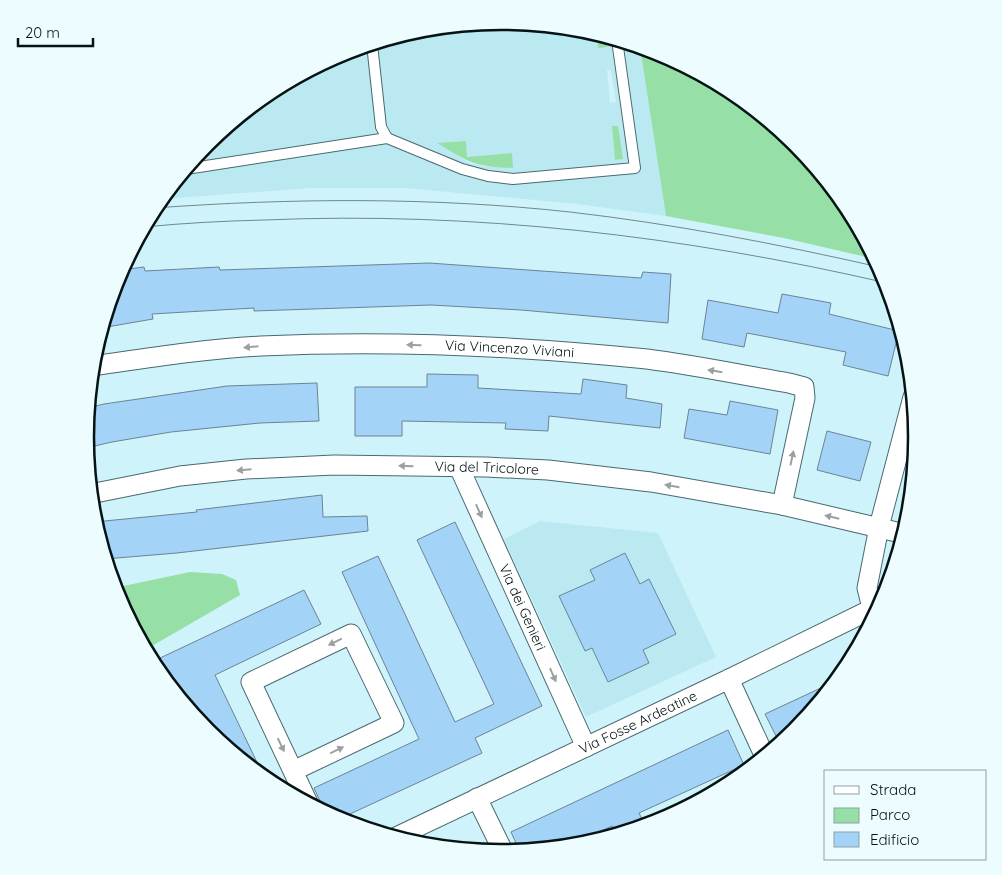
<svg xmlns="http://www.w3.org/2000/svg" width="1002" height="875" font-family="Quicksand,sans-serif">
<style>
.built{fill:#bbe9f2;fill-rule:evenodd}
.green{fill:#96e0a7}
.building{fill:#a3d3f7;stroke:#6c8395}
.lines{fill:none;stroke-linecap:round;stroke-linejoin:round}
.lane-casing{stroke:#496970;stroke-width:12}
.street-casing{stroke:#496970;stroke-width:21}
.lane{stroke:#fff;stroke-width:10}
.street{stroke:#fff;stroke-width:19}
.tram{stroke:#6f888c;stroke-width:1}
.oneway{fill:#9ba1a1}
.labels{text-anchor:middle;dominant-baseline:central;stroke-width:5;stroke-linejoin:round;paint-order:stroke}
.street-label{font-size:14px;fill:#061315;stroke:#edfcff}
.rim{fill:none;stroke:#061315;stroke-width:2.5}
</style>
<rect width="100%" height="100%" fill="#cff3fa"/>
<g class="built">
<path d="M501 21 582 29 597 34 598 47H607L606 37 640 47 666 216 577 204 404 188H312L161 199 207 143 270 91 342 53 420 29ZM607 70H611L616 102 610 103ZM612 126H618L622 159H615ZM466 141 467 157 512 168 482 166 469 163 438 143Z"/>
<polygon points="540,521 658,533 716,657 586,717 504,539"/>
</g>
<g class="green">
<polygon points="597,34 606,37 607,47 598,48"/>
<polygon points="640,47 661,53 732,92 796,143 847,206 875,259 784,238 666,216"/>
<polygon points="612,126 618,126 623,159 615,160"/>
<path d="M466 141 467 157 512 153 513 168C475 167 468 162 437 143Z"/>
<polygon points="190,572 222,574 236,580 240,595 145,650 116,597 114,588"/>
</g>
<g class="building">
<polygon points="429,263 641,278 643,272 671,274 668,323 521,310 431,305 254,311 254,308 152,314 153,319 101,328 117,278 121,270 144,267 145,271 219,267 220,270"/>
<polygon points="782,294 831,303 829,314 899,331 888,376 843,365 846,352 747,333 744,347 702,339 708,300 778,313"/>
<polygon points="427,374 478,375 478,388 581,394 583,379 627,385 626,398 662,404 660,428 549,416 548,431 505,429 506,423 402,421 402,436 355,436 355,387 427,387"/>
<polygon points="317,383 319,421 260,423 171,432 112,442 86,448 85,437 88,408 104,404 227,386"/>
<polygon points="730,401 778,410 770,454 684,438 689,409 727,415"/>
<polygon points="827,431 871,442 860,481 817,470"/>
<polygon points="322,495 323,517 367,516 368,531 177,553 105,559 94,522 197,512 196,510"/>
<polygon points="455,522 542,706 475,738 482,753 337,820 326,814 314,788 419,739 342,572 378,556 455,722 494,704 417,540"/>
<polygon points="625,553 640,584 649,579 676,634 643,650 649,663 608,682 592,648 585,651 559,596 595,580 590,570"/>
<polygon points="304,590 321,624 215,675 266,781 206,732 192,714 180,689 174,692 173,691 158,659"/>
<polygon points="838,680 795,732 780,744 765,714"/>
<polygon points="728,730 744,765 639,813 646,827 616,835 612,826 567,847 520,852 511,832"/>
</g>
<g class="lines">
<defs>
<g id="lane">
<polyline points="372,44 381,127 387,138"/>
<polyline points="186,169 387,138 462,169 488,176 513,179 635,168 617,40"/>
</g>
<g id="street">
<path id="s1" d="M92 366C148 358 204 349 261 346 390 340 519 346 647 359 694 365 742 375 789 383L804 387 805 398 782 505"/>
<path id="s2" d="M459 467 586 747"/>
<path id="s3" d="M90 494 180 476 246 469 334 465 486 467 548 470 651 482 782 505 905 534"/>
<polyline points="872,608 867,588 879,527 913,397"/>
<polyline points="729,679 765,757"/>
<polyline points="293,771 394,723 351,634 251,682 309,805"/>
<polyline points="477,798 504,853"/>
<path id="s4" d="M394 838 729 679 882 604"/>
</g>
</defs>
<use href="#lane" class="lane-casing"/>
<use href="#street" class="street-casing"/>
<use href="#lane" class="lane"/>
<use href="#street" class="street"/>
<g class="tram">
<path d="M154 208C292 198 432 197 570 212 674 224 778 244 879 267"/>
<path d="M144 227C184 223 224 221 264 220 474 211 683 236 887 283"/>
</g>
</g>
<defs><path id="oneway-solid" d="M-6-.8H1V-3.2L6.5 0L1 3.2V.8H-6Z" transform="scale(1.25)"/></defs>
<g class="oneway">
<use href="#oneway-solid" transform="translate(414 345) rotate(-179)"/>
<use href="#oneway-solid" transform="translate(251 347) rotate(175)"/>
<use href="#oneway-solid" transform="translate(715 371) rotate(-171)"/>
<use href="#oneway-solid" transform="translate(792 458) rotate(-78)"/>
<use href="#oneway-solid" transform="translate(406 466) rotate(-179)"/>
<use href="#oneway-solid" transform="translate(244 470) rotate(175)"/>
<use href="#oneway-solid" transform="translate(672 486) rotate(-170)"/>
<use href="#oneway-solid" transform="translate(479 511) rotate(66)"/>
<use href="#oneway-solid" transform="translate(832 517) rotate(-167)"/>
<use href="#oneway-solid" transform="translate(335 642) rotate(154)"/>
<use href="#oneway-solid" transform="translate(553 675) rotate(66)"/>
<use href="#oneway-solid" transform="translate(281 745) rotate(64)"/>
<use href="#oneway-solid" transform="translate(337 750) rotate(-26)"/>
</g>
<g class="labels">
<g class="street-label">
<text stroke="none"><textPath href="#s1" startOffset="419">Via Vincenzo Viviani</textPath></text>
<text stroke="none"><textPath href="#s3" startOffset="399">Via del Tricolore</textPath></text>
<text stroke="none"><textPath href="#s2" startOffset="154">Via dei Genieri</textPath></text>
<text stroke="none"><textPath href="#s4" startOffset="270">Via Fosse Ardeatine</textPath></text>
</g>
</g>
<path d="M0 0H1002V875H0ZM94 437a407 407 0 1 1 814 0a407 407 0 1 1-814 0Z" fill="#edfcff" fill-rule="evenodd"/>
<path class="rim" d="M94 437a407 407 0 1 1 814 0a407 407 0 1 1-814 0Z"/>
<rect x="824" y="770" width="162" height="90" fill="#edfcff" stroke="#919fa1"/>
<rect x="834" y="786" width="25" height="8" fill="#ffffff" stroke="#919fa1"/>
<text x="870" y="795" font-size="15" fill="#061315">Strada</text>
<rect x="834" y="808" width="25" height="15" fill="#96e0a7" stroke="#919fa1"/>
<text x="870" y="820" font-size="15" fill="#061315">Parco</text>
<rect x="834" y="832" width="25" height="15" fill="#a3d3f7" stroke="#919fa1"/>
<text x="870" y="845" font-size="15" fill="#061315">Edificio</text>
<path d="M18 38v8h75v-8" fill="none" stroke="#061315" stroke-width="2.5"/>
<text x="25" y="38" font-size="15" fill="#061315" stroke="#edfcff" stroke-width="4" paint-order="stroke">20 m</text>
</svg>
